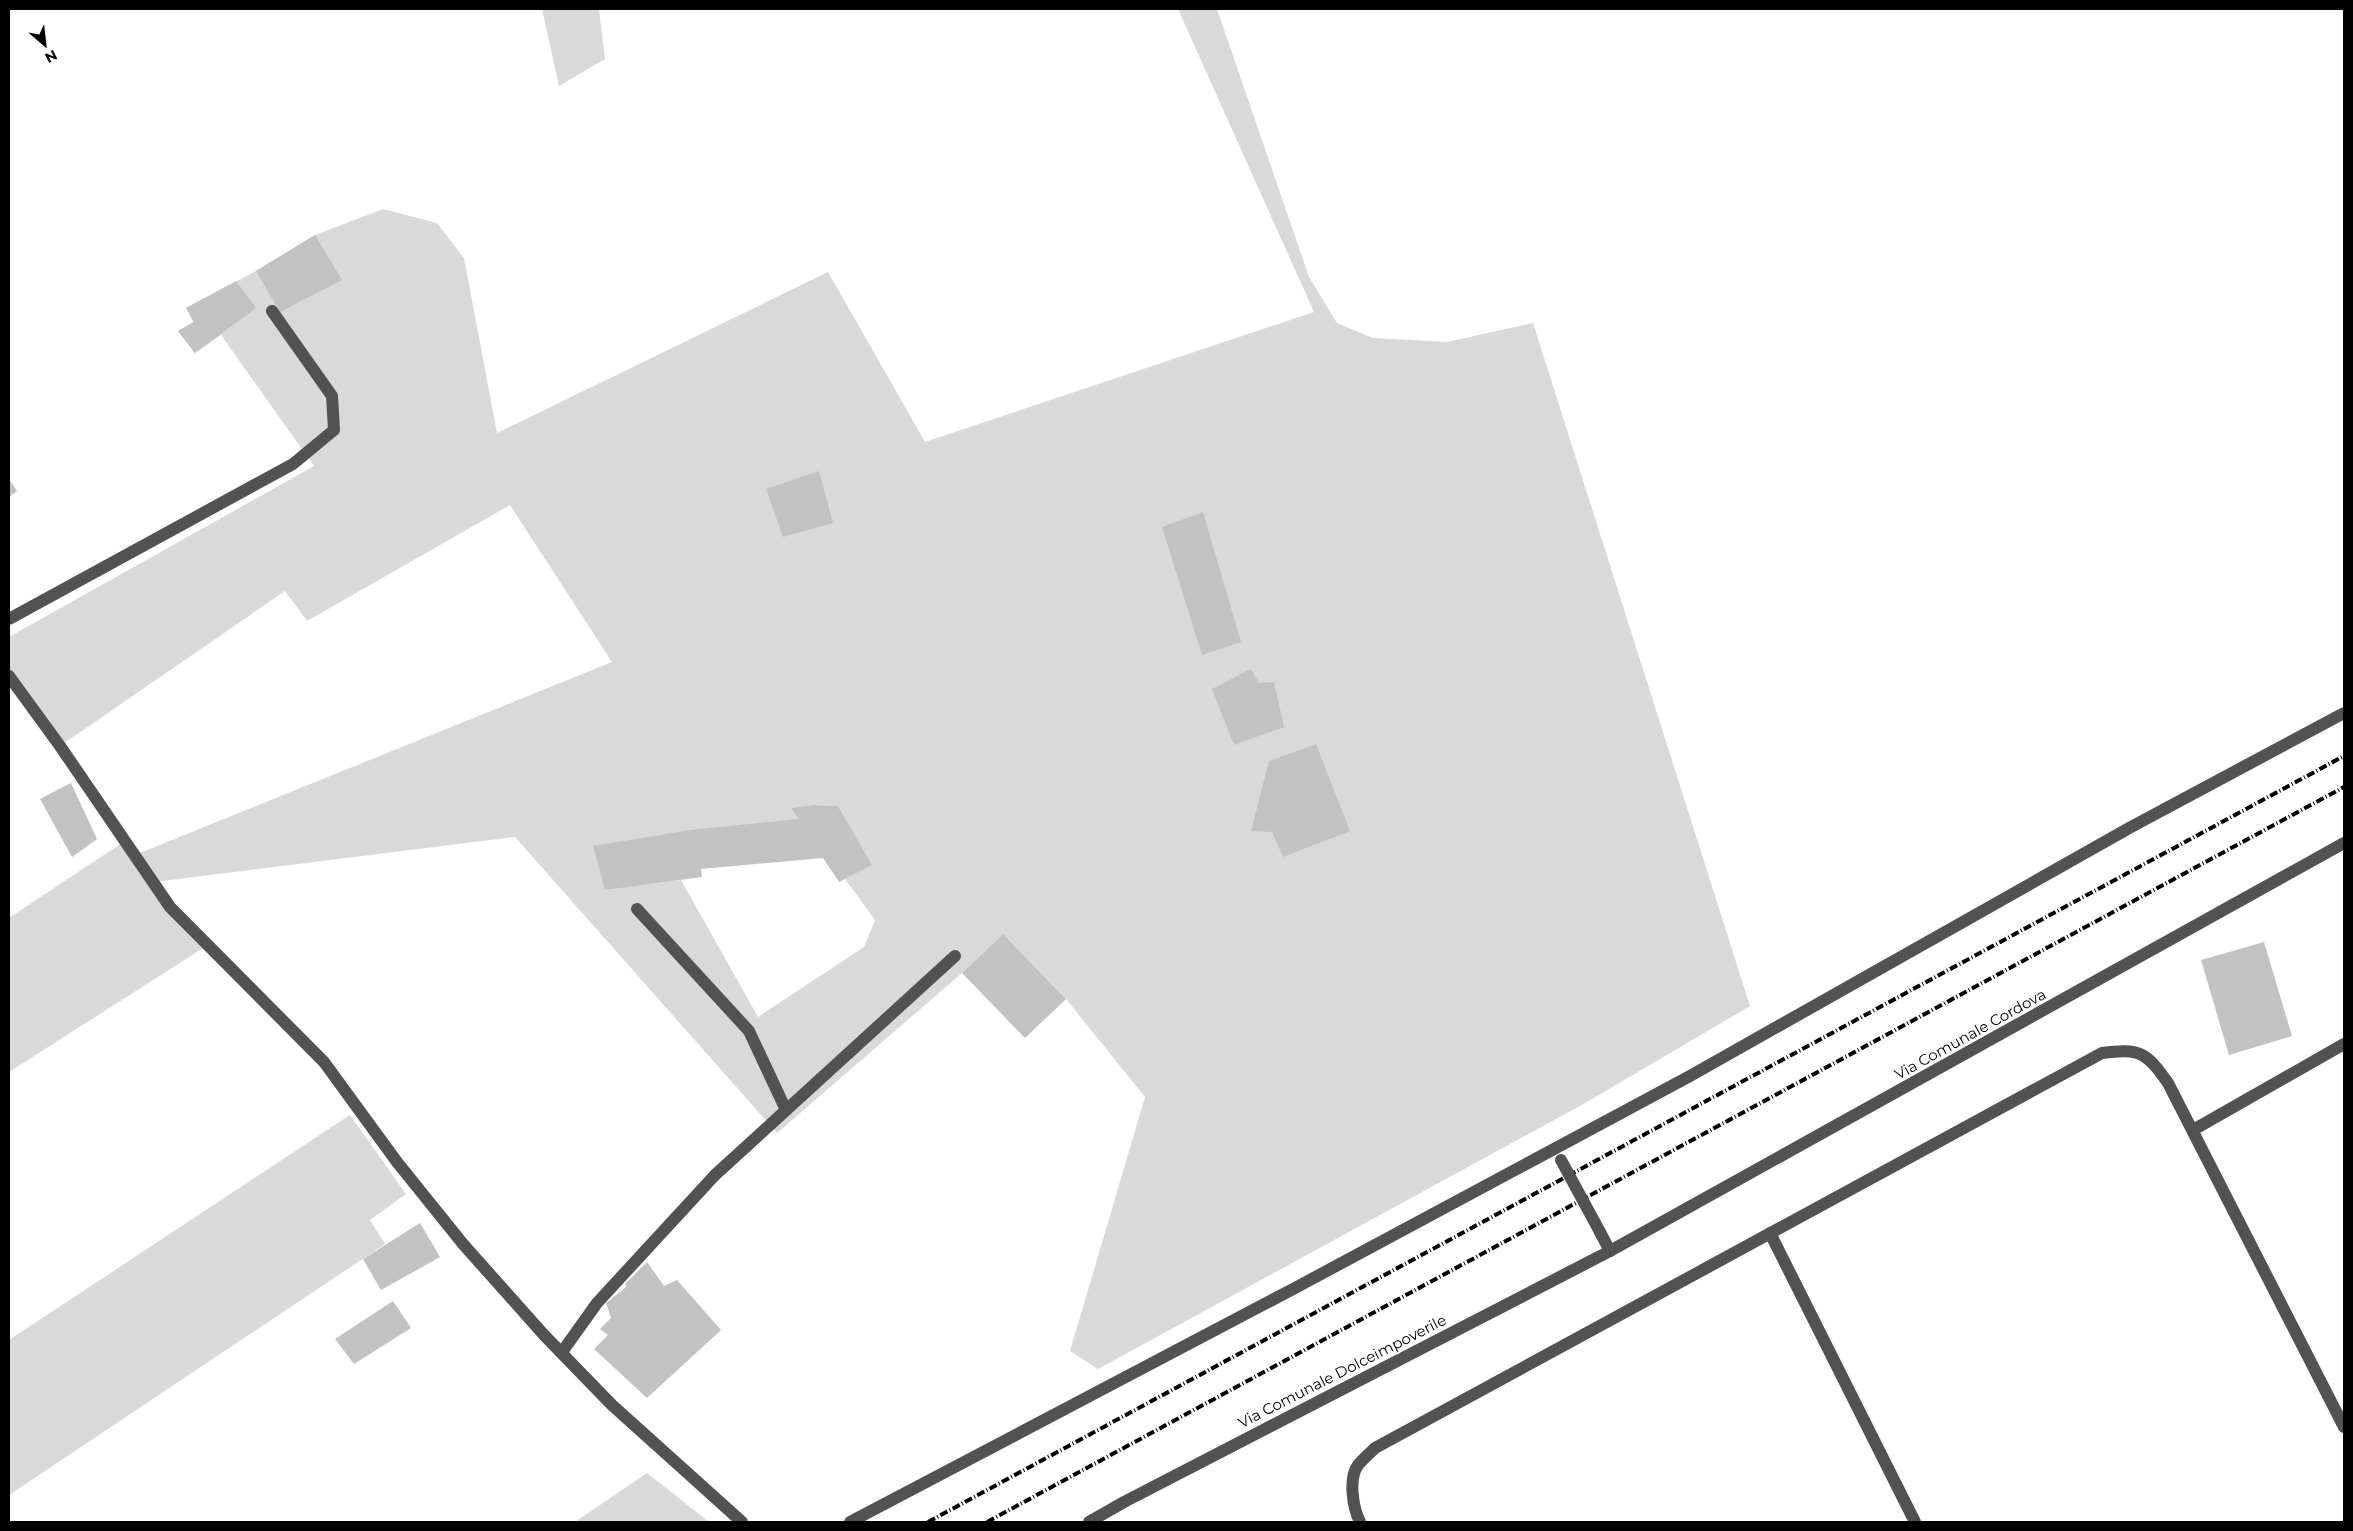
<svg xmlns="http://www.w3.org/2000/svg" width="2353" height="1531" font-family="Montserrat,sans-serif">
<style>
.green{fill:#d9d9d9;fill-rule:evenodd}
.building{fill:#c2c2c2}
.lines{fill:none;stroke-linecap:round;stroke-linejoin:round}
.minor{stroke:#525252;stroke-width:12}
.rail{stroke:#000;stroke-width:4;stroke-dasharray:8 2.5 1 2.5;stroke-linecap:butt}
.minor-bridge{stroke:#525252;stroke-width:12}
.labels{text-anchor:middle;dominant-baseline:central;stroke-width:4;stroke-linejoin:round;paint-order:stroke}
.street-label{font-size:15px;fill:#000;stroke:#fff}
</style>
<rect width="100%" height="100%" fill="#fff"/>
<g class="green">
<polygon points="542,9 599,9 605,59 559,86"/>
<path d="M1178 9H1217L1309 277 1337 323 1373 338 1447 342 1533 323 1750 1006 1587 1102 1098 1369 1070 1351 1145 1097 1066 999 1003 934 962 973 777 1133 515 837 154 882 208 945 9 1072V918L125 841 135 855 612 662 510 505 307 621 285 591 60 746 9 676V637L314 466 221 335 195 353 178 331 193 322 186 308 256 271 315 235 383 209 437 223 464 258 497 433 828 272 925 442 1314 312ZM813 805 838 806 871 864 845 879 875 920 864 947 758 1017 681 880 605 889 799 819 792 808Z"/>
<polygon points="350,1115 406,1194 370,1220 385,1244 9,1495 9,1340"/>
<polygon points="647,1473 709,1522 575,1522"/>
</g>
<g class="building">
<polygon points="315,235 342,280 280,312 256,271"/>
<polygon points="236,281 256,308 195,353 178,331 194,322 186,308"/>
<polygon points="819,471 833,523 783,537 766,489"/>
<polygon points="9,479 17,491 9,497"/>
<polygon points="1203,512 1241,642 1202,655 1162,527"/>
<polygon points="1251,669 1259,683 1274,682 1284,727 1234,745 1212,689"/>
<polygon points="1316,744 1350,831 1283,857 1272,832 1251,831 1269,761"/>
<polygon points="71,783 97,839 72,857 40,799"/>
<polygon points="813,805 838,806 872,865 839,882 823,858 701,869 702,877 605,890 593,846 690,830 799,819 791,808"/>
<polygon points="1003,934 1066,999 1025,1038 962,973"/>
<polygon points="2264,942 2292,1036 2229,1055 2201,960"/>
<polygon points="420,1223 440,1257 381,1290 363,1259"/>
<polygon points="647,1262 664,1286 677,1280 721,1330 647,1398 594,1349 608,1335 600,1329 611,1318 606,1303 625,1288 626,1283"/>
<polygon points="393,1301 411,1328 354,1364 335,1339"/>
</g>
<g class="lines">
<g class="minor">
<polyline points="9,619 293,464 334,430 332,396 272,311"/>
<polyline points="9,676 60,746 170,907 324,1062 397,1162 463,1244 544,1335 612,1405 742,1522"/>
<polyline points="637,909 749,1031 786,1110"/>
<polyline points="2193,1130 2344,1044"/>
<polyline points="1600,1232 1610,1251"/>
<polyline points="1770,1233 1915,1522"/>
<polyline points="562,1352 597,1303 715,1175 955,956"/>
<polyline points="850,1522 1295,1288 1690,1076 2131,827 2344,713"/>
<polyline points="1089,1522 1124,1502 1610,1251 2344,843"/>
<path d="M1360 1522C1353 1508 1348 1479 1358 1465 1363 1459 1369 1454 1375 1448L2102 1053C2140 1048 2146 1052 2168 1083L2344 1427"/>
</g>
<g class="rail">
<polyline points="928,1522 2344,756"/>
<polyline points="987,1522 2344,787"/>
</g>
<polyline class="minor-bridge" points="1561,1160 1600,1232"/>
</g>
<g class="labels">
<g class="street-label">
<text transform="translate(1970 1034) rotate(-29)">Via Comunale Cordova</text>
<text transform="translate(1342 1371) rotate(-27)">Via Comunale Dolceimpoverile</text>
</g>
</g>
<rect width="2353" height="1531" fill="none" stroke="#000000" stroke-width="20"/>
<g transform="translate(45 45) rotate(152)" stroke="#ffffff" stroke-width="4" paint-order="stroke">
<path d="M0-4L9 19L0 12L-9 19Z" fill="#000000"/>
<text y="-8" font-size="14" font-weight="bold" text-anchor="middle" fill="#000000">N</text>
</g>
</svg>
